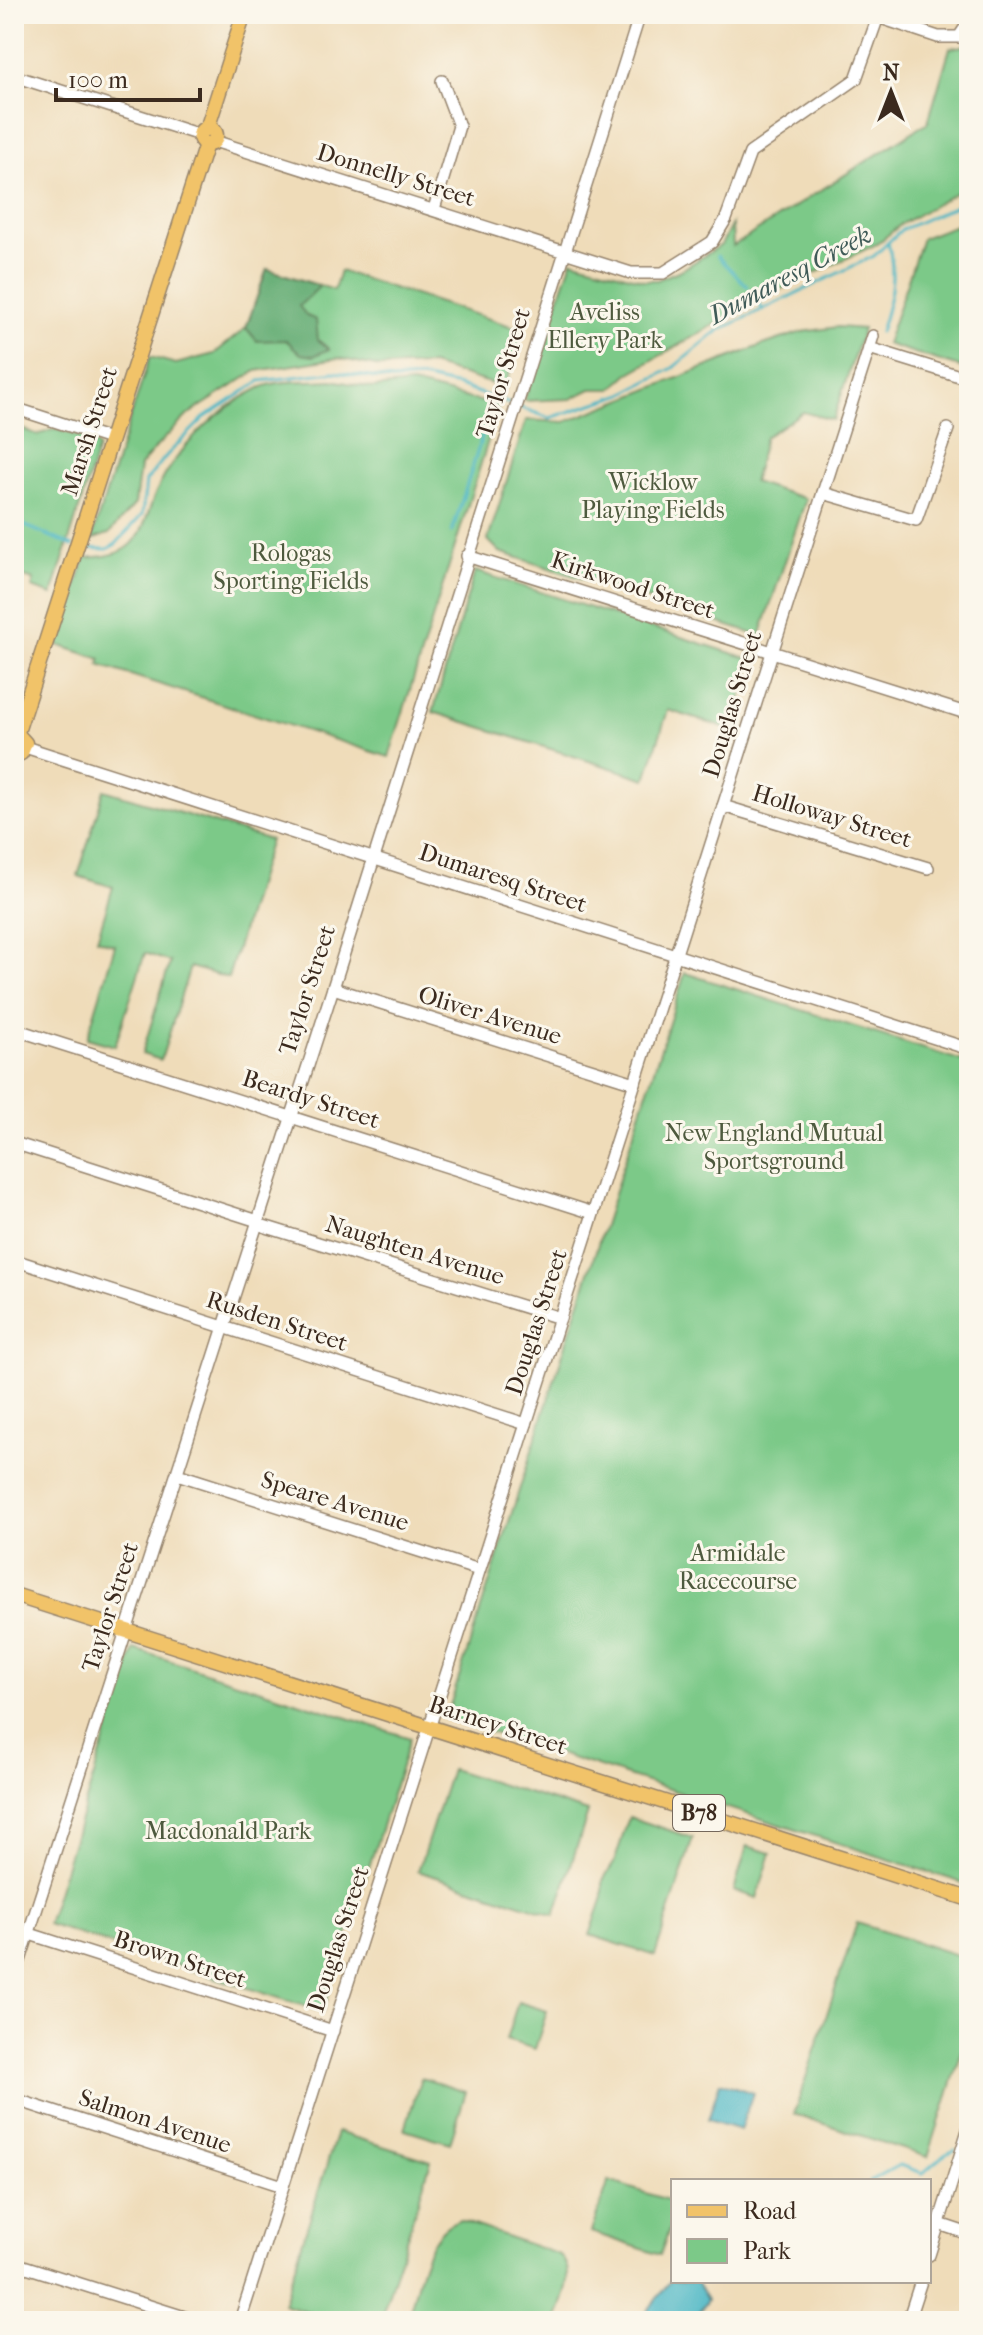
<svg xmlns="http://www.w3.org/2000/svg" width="983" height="2335" font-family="'IM FELL French Canon',serif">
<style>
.green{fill:#7cc988;stroke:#5c7a53;stroke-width:2}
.forest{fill:#65ad74;stroke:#506c49;stroke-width:2}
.water{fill:#48b6c4;stroke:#427071;stroke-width:2}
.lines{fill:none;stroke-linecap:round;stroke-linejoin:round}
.stream{stroke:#48b6c4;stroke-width:3}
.minor-casing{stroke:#95836c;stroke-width:14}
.major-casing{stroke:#95836c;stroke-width:17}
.minor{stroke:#fff;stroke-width:11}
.major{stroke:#f1c369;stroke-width:14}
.labels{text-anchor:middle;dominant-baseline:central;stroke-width:6;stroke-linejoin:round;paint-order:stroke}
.shield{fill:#fbf7ec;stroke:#75685c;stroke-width:2}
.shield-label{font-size:22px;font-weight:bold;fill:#3b2a1e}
.street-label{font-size:24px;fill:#3b2a1e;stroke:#fbf7ec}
.park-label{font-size:24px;fill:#4e5a3e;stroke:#fbf7ec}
.water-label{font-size:26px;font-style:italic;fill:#405b58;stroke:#fbf7ec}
</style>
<rect width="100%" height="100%" fill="#fbf7ec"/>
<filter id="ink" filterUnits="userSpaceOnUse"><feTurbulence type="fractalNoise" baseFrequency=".0125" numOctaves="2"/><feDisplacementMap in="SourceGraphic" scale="16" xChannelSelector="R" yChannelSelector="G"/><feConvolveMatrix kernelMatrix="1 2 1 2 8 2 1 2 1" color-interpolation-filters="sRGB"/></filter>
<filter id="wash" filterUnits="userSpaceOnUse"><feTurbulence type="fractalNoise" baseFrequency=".006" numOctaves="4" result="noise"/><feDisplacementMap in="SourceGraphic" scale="32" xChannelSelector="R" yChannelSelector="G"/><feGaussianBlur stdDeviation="1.8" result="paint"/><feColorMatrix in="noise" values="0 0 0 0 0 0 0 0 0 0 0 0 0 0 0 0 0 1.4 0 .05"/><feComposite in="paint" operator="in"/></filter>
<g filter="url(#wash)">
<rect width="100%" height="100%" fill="#efdcb9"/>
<g class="green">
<polygon points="969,41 969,185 900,225 877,244 758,300 628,374 612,389 591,389 571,399 524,401 572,260 643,280 657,280 683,269 721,245 732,224 733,246 928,122 950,48 963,46"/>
<polygon points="969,220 969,370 886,344 922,238"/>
<polygon points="267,269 334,290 340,271 523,330 505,388 431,365 380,367 338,358 256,371 189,414 157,446 140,466 135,504 109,534 91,540 150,357 176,364 214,354 246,328"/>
<polygon points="838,327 863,329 833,420 803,412 765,437 753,482 806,499 760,636 500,552 488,540 526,420 565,422 760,346 802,332"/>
<path d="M332 380 373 388 412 384 499 406 389 757 99 665 101 659 58 645 85 558C99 557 115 556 127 548 145 536 148 508 157 490 178 447 217 409 260 388 278 379 311 382 332 380Z"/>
<polygon points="14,426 38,435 54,429 93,440 98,448 52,595 32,588 34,580 14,574"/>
<polygon points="475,571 753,660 731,730 668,710 646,779 433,712"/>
<polygon points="104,790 270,840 228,978 190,967 161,1060 142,1054 170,962 145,953 115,1046 87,1038 115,945 97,939 113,887 78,876"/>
<polygon points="685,973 969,1063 969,1885 446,1718"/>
<polygon points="134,1649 410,1738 323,2012 47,1924"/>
<polygon points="451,1769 588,1812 555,1915 418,1871"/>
<polygon points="629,1817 693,1838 655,1956 590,1935 603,1897 603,1880 614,1863"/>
<polygon points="747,1846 771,1853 757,1898 734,1891"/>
<polygon points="857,1923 969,1959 969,2030 928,2157 794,2114"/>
<polygon points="518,2002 547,2011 535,2049 506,2040"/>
<polygon points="421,2078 466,2092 450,2143 405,2129"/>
<polygon points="337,2132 431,2161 380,2321 337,2321 283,2304"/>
<polygon points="609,2181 673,2202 673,2218 660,2255 591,2232"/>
<path d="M459 2220 560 2255C577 2274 563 2299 556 2321H407C417 2290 424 2230 459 2220Z"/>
</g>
<polygon class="forest" points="267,269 320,286 299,306 307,316 316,320 318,340 329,349 314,356 301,354 286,340 257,341 246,328"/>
<g class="water">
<polygon points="720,2082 753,2093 740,2130 708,2120"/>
<polygon points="673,2277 673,2281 696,2282 707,2300 693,2321 640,2321"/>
</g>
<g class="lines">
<g class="stream">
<polyline points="717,256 747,286"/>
<polyline points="753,293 763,310"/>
<path d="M880 332C890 300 897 277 888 243"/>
<polyline points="14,521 73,546"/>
<polyline points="452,532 494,399"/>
<polyline points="80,548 107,549 116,544 142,515 146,481 167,455 204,418 260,381 334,372 392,380 421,378 459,386 550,418 623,394 673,368 718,331 874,256 901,230 969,200"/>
<polyline points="870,2181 899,2165 923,2173 946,2154 955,2150"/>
</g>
</g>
</g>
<g filter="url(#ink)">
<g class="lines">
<defs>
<g id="minor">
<polyline points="869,14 938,37 959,37 969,22"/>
<polyline points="14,76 200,135"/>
<polyline points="214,141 631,273 663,273 712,242 726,219 750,153 856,79 878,17"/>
<polyline points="434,209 459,126 442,81"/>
<polyline points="869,348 969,379"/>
<polyline points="14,408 110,439"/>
<polyline points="823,493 916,520 948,429"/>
<polyline points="467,556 969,714"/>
<polyline points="25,747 969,1049"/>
<polyline points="723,806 928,868"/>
<polyline points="333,988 635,1083"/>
<polyline points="14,1029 593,1213"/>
<polyline points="14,1143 258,1221"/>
<polyline points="257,1224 560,1318"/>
<polyline points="14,1260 526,1424"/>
<polyline points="177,1474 479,1570"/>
<polyline points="14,1929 333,2031"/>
<polyline points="14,1979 333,988 640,14"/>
<polyline points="14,2099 283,2186"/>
<polyline points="939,2224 969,2234"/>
<polyline points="929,2255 969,2127"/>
<polyline points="14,2263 197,2321"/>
<polyline points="240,2321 873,336"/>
<polyline points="908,2321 921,2281"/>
</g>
<g id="major">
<circle cx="208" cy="136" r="8"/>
<polyline points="207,129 244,14"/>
<polyline points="14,731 25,743 21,753 14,756"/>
<polyline points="17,732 206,144"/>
<polyline points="14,1595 969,1899"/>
</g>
</defs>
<use href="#minor" class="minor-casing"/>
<use href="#major" class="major-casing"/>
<use href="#minor" class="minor"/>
<use href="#major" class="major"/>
</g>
</g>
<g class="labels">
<rect class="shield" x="673" y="1795" width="52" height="36" rx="6"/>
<g class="shield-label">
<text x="699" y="1813">B78</text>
</g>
<g class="street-label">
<text transform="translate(396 175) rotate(17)">Donnelly Street</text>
<text transform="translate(503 373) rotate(-73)">Taylor Street</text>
<text transform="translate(89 431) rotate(-72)">Marsh Street</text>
<text transform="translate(633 585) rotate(18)">Kirkwood Street</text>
<text transform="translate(732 704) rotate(-73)">Douglas Street</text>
<text transform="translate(832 816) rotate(17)">Holloway Street</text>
<text transform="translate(503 878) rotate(18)">Dumaresq Street</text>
<text transform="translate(307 990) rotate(-72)">Taylor Street</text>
<text transform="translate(490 1015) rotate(17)">Oliver Avenue</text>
<text transform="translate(311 1099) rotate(18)">Beardy Street</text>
<text transform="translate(415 1250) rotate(17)">Naughten Avenue</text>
<text transform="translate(277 1321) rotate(18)">Rusden Street</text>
<text transform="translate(536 1322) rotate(-72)">Douglas Street</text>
<text transform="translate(335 1501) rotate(17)">Speare Avenue</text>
<text transform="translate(110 1607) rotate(-72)">Taylor Street</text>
<text transform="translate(498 1725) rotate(18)">Barney Street</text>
<text transform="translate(338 1939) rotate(-72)">Douglas Street</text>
<text transform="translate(180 1959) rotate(18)">Brown Street</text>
<text transform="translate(155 2121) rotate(18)">Salmon Avenue</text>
</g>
<g class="park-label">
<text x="605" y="312">Aveliss<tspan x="605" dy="28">Ellery Park</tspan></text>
<text x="653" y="482">Wicklow<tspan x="653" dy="28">Playing Fields</tspan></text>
<text x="291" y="553">Rologas<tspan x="291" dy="28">Sporting Fields</tspan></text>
<text x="774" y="1133">New England Mutual<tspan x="774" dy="28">Sportsground</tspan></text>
<text x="738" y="1553">Armidale<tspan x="738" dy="28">Racecourse</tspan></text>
<text x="228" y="1831">Macdonald Park</text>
</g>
<g class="water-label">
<text transform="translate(790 275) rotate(-28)">Dumaresq Creek</text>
</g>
</g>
<rect width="983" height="2335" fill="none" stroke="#fbf7ec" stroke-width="48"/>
<rect x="671" y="2179" width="260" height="104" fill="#fbf7ec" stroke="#aea59a" stroke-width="2"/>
<rect x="687" y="2205" width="40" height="12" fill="#f1c369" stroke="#aea59a" stroke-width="2"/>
<text x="743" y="2219" font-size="24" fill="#3b2a1e">Road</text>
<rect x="687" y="2239" width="40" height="24" fill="#7cc988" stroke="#aea59a" stroke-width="2"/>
<text x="743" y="2259" font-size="24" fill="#3b2a1e">Park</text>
<g transform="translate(891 92)" stroke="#fbf7ec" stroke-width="6" paint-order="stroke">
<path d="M0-6L14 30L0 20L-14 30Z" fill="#3b2a1e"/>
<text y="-12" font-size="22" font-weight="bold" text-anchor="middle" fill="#3b2a1e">N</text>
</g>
<path d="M56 88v12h144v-12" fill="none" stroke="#3b2a1e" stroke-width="4"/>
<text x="68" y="88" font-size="24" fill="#3b2a1e" stroke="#fbf7ec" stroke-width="6" paint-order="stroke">100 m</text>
</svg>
